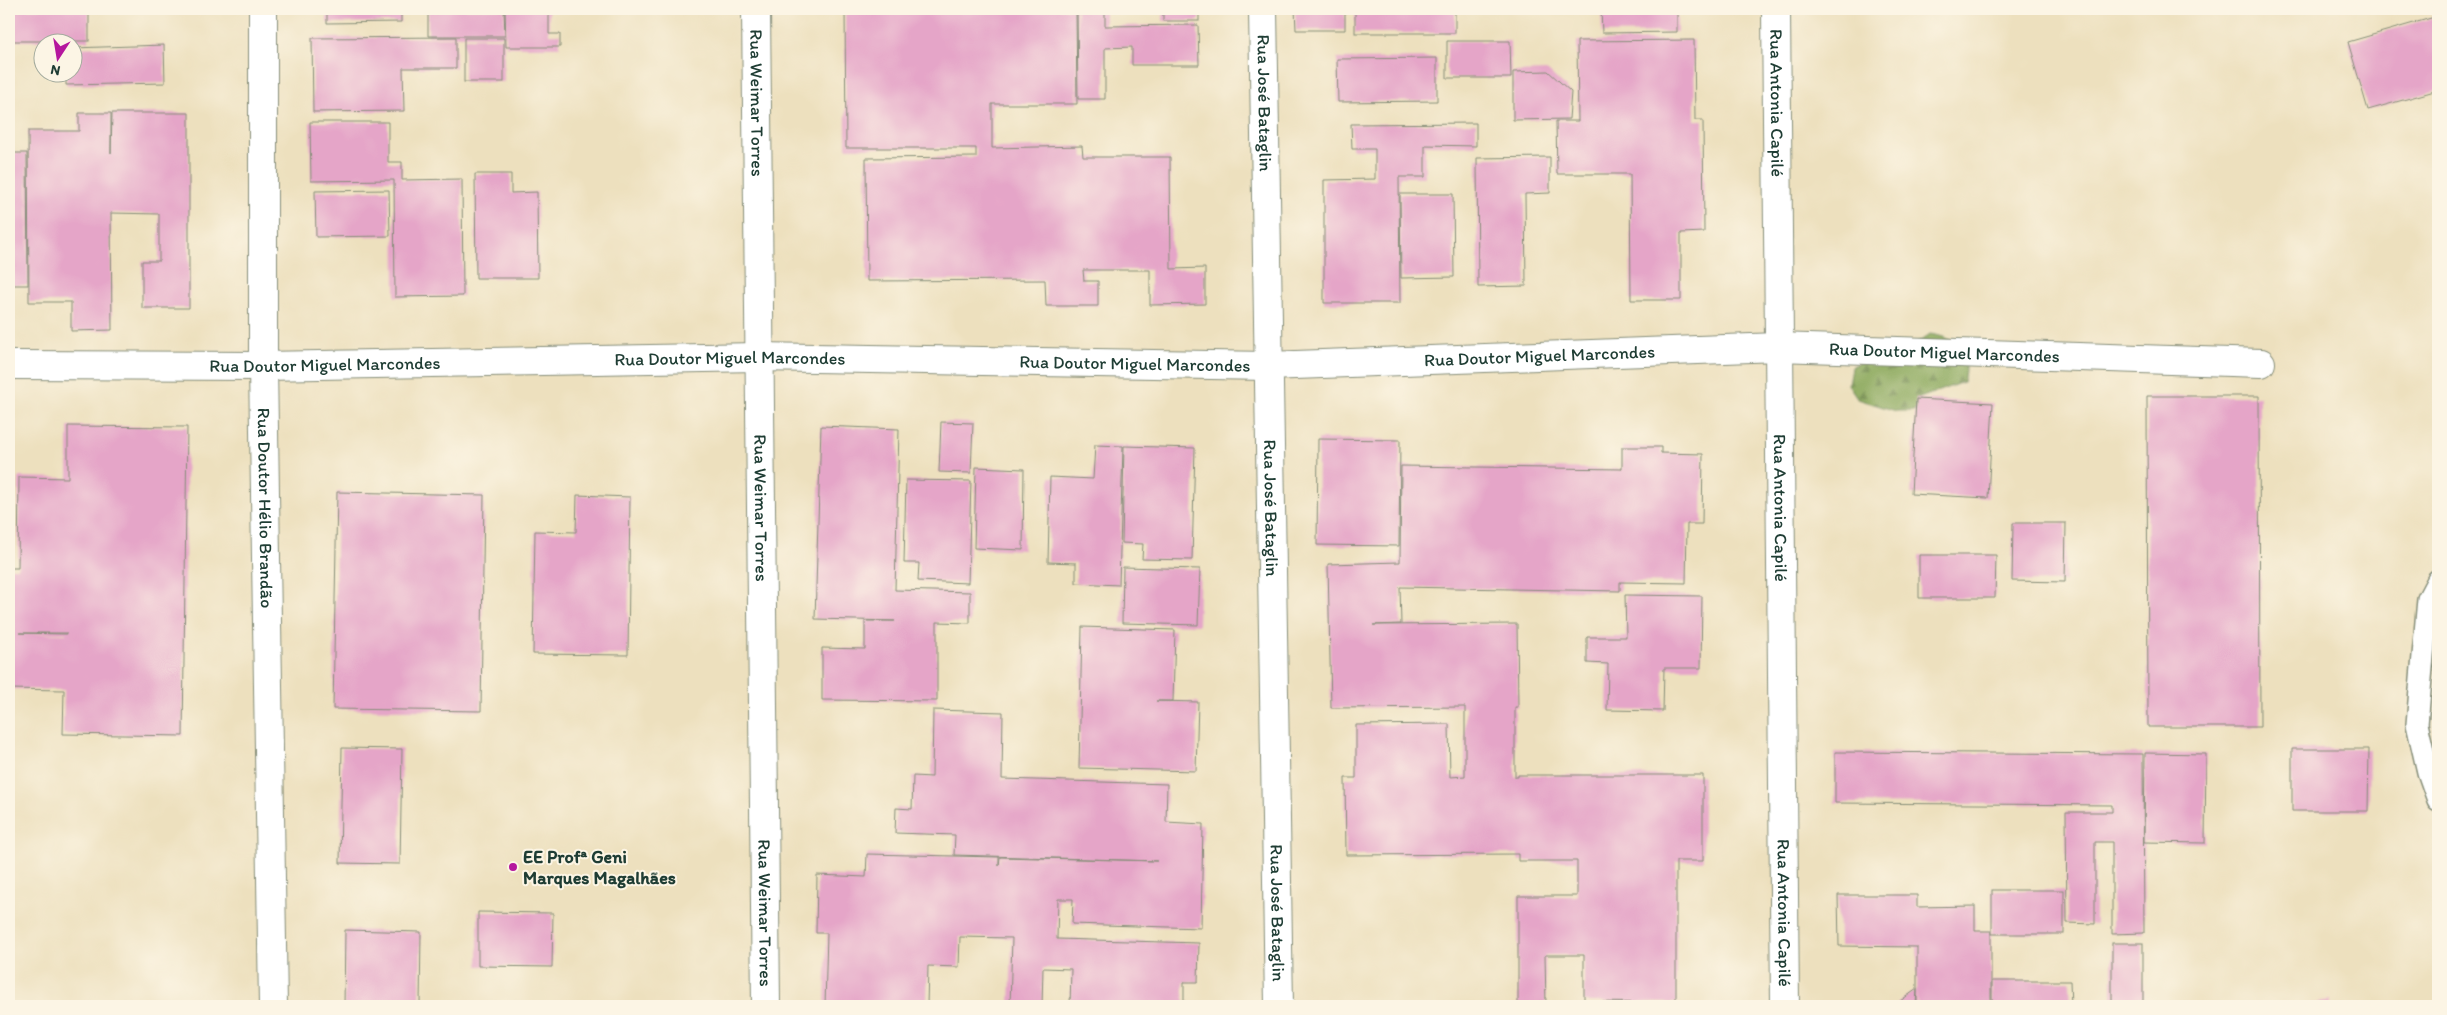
<svg xmlns="http://www.w3.org/2000/svg" width="2447" height="1015" font-family="Itim,sans-serif">
<style>
.forest{fill:url(#forest-firs);stroke:#547247}
.building{fill:#e5a5c8;fill-rule:evenodd}
.lines{fill:none;stroke-linecap:round;stroke-linejoin:round}
.service-casing{stroke:#868e79;stroke-width:24}
.minor-casing{stroke:#868e79;stroke-width:30}
.service{stroke:#fff;stroke-width:21}
.minor{stroke:#fff;stroke-width:28}
.poi-dot{fill:#b5179e;stroke:#fcf5e5;stroke-width:2}
.labels{text-anchor:middle;dominant-baseline:central;stroke-width:4;stroke-linejoin:round;paint-order:stroke}
.street-label{font-size:18px;fill:#1f3d34;stroke:#fcf5e5}
.poi-label{font-size:18px;font-weight:bold;fill:#1f3d34;stroke:#fcf5e5;text-anchor:start}
</style>
<defs>
<pattern id="forest-firs" width="22" height="20" patternUnits="userSpaceOnUse" patternTransform="scale(1.25)"><rect width="22" height="20" fill="#89a75a"/><path d="M5 1l3.5 6h-7zM16 11l3.5 6h-7z" fill="#6f894b"/></pattern>
</defs>
<rect width="100%" height="100%" fill="#fcf5e5"/>
<filter id="ink" filterUnits="userSpaceOnUse"><feTurbulence type="fractalNoise" baseFrequency=".02" numOctaves="2"/><feDisplacementMap in="SourceGraphic" scale="10" xChannelSelector="R" yChannelSelector="G"/><feConvolveMatrix kernelMatrix="1 2 1 2 8 2 1 2 1" color-interpolation-filters="sRGB"/></filter>
<filter id="wash" filterUnits="userSpaceOnUse"><feTurbulence type="fractalNoise" baseFrequency=".0096" numOctaves="4" result="noise"/><feDisplacementMap in="SourceGraphic" scale="20" xChannelSelector="R" yChannelSelector="G"/><feGaussianBlur stdDeviation="1.12" result="paint"/><feColorMatrix in="noise" values="0 0 0 0 0 0 0 0 0 0 0 0 0 0 0 0 0 1.4 0 .05"/><feComposite in="paint" operator="in"/></filter>
<g filter="url(#wash)">
<rect width="100%" height="100%" fill="#ede0be"/>
<path class="forest" d="M1930 334C1961 339 1970 351 1963 382L1917 399 1930 404 1913 411H1896L1858 399 1848 384 1851 367 1866 359 1900 356Z"/>
<g id="blocks">
<g class="building">
<rect x="9" y="9" width="80" height="32"/>
<polygon points="327,9 401,9 401,22 327,23"/>
<polygon points="428,9 504,9 505,36 428,36"/>
<polygon points="505,9 549,9 549,34 560,34 560,47 506,47"/>
<polygon points="845,9 1076,9 1077,104 992,104 992,148 1082,146 1083,157 1170,157 1171,269 1205,268 1205,304 1150,305 1150,270 1083,270 1084,281 1098,281 1098,306 1046,306 1045,280 867,281 866,158 976,157 976,148 846,148"/>
<polygon points="1077,9 1105,9 1105,26 1198,25 1199,65 1132,65 1132,47 1105,48 1105,99 1078,99"/>
<rect x="1163" y="9" width="36" height="12"/>
<polygon points="1295,9 1345,9 1345,30 1296,30"/>
<rect x="1355" y="9" width="100" height="24"/>
<polygon points="1601,9 1663,9 1663,11 1677,11 1677,32 1602,33"/>
<polygon points="2438,16 2438,90 2368,110 2348,42"/>
<polygon points="456,37 456,68 403,68 404,111 313,112 312,38"/>
<rect x="464" y="38" width="40" height="44"/>
<polygon points="1694,40 1695,120 1703,120 1704,232 1681,233 1681,300 1631,300 1630,174 1557,174 1556,121 1578,121 1577,41"/>
<polygon points="1447,41 1510,41 1511,78 1447,78"/>
<polygon points="164,45 165,83 66,85 66,72 72,72 72,48"/>
<polygon points="1437,58 1437,101 1338,102 1337,59"/>
<polygon points="1548,71 1571,92 1569,119 1513,120 1513,72"/>
<polygon points="79,113 111,113 111,153 112,113 189,113 189,308 142,308 142,261 159,261 159,214 111,213 112,330 71,331 71,302 29,302 28,131 79,131"/>
<polygon points="310,122 388,122 388,162 402,162 402,180 462,179 463,296 395,297 394,180 311,181"/>
<polygon points="1476,123 1476,146 1425,145 1425,177 1399,177 1400,303 1324,303 1324,180 1375,179 1375,149 1352,149 1351,124"/>
<polygon points="9,153 27,153 28,285 9,285"/>
<polygon points="1550,157 1550,193 1525,194 1526,286 1478,287 1477,158"/>
<polygon points="475,174 511,174 511,193 537,192 538,278 476,278"/>
<polygon points="389,190 390,236 316,237 315,191"/>
<polygon points="1400,194 1453,194 1454,277 1401,278"/>
<polygon points="2147,396 2259,396 2260,727 2148,727"/>
<polygon points="1916,399 1993,403 1988,498 1911,494"/>
<polygon points="941,422 973,423 971,473 939,472"/>
<path d="M68 426 187 427 183 736 63 734 64 690 9 689V568H18L19 477 68 478ZM19 633H66V634H64Z"/>
<polygon points="821,426 899,429 895,590 970,592 970,623 937,622 937,701 822,700 822,648 865,649 865,621 895,621 815,619"/>
<polygon points="1318,439 1400,440 1399,546 1317,545"/>
<polygon points="1095,445 1123,446 1119,585 1076,583 1076,563 1048,562 1050,477 1093,479"/>
<polygon points="1124,446 1195,448 1192,560 1142,559 1143,544 1122,543"/>
<polygon points="1622,447 1661,447 1661,453 1703,454 1702,524 1687,524 1686,583 1620,582 1620,591 1400,587 1401,624 1373,625 1517,624 1518,707 1515,707 1515,777 1518,777 1518,775 1703,775 1703,861 1676,861 1676,1003 1584,1002 1584,955 1545,955 1546,1005 1518,1005 1518,896 1577,896 1577,861 1518,861 1518,854 1346,855 1345,778 1356,778 1356,725 1449,724 1450,777 1465,776 1465,707 1331,708 1328,564 1400,562 1401,466 1622,469"/>
<polygon points="976,467 1024,469 1023,550 974,548"/>
<polygon points="906,480 971,481 968,583 918,581 919,563 904,563"/>
<polygon points="337,492 484,495 481,711 333,709"/>
<polygon points="577,495 630,497 628,655 533,654 535,531 576,532"/>
<polygon points="2013,523 2066,523 2065,582 2012,581"/>
<polygon points="1919,555 1996,555 1995,598 1919,598"/>
<polygon points="1123,567 1200,569 1198,625 1122,623"/>
<polygon points="1625,595 1702,596 1701,668 1664,668 1663,711 1607,710 1608,664 1587,663 1587,637 1626,637"/>
<polygon points="1082,627 1175,630 1173,701 1156,701 1198,702 1196,771 1079,768"/>
<polygon points="933,710 1003,712 1002,779 1167,784 1166,822 1203,824 1201,928 1072,924 1073,899 1058,899 1057,939 1199,943 1198,982 1184,982 1184,1006 1070,1006 1071,969 1043,968 1042,1006 1010,1006 1012,938 960,937 959,967 928,966 927,1006 825,1006 827,933 816,933 817,875 866,877 867,854 999,857 999,866 1000,857 1157,861 954,855 955,835 895,833 896,808 912,809 913,776 932,777"/>
<polygon points="342,748 402,749 400,864 340,863"/>
<polygon points="2292,749 2369,749 2368,811 2292,811"/>
<polygon points="1835,752 2143,754 2144,933 2112,934 2112,842 2095,842 2095,924 2067,923 2066,812 2112,812 2112,805 1835,803"/>
<polygon points="2145,753 2206,754 2205,843 2144,842"/>
<rect x="1992" y="890" width="72" height="44"/>
<polygon points="1838,895 1917,895 1917,907 1975,906 1975,931 1991,931 1991,1006 1917,1006 1917,947 1839,946"/>
<polygon points="478,912 553,913 552,967 478,966"/>
<polygon points="345,930 421,932 420,1006 344,1006"/>
<rect x="2112" y="943" width="31" height="63"/>
<polygon points="1992,981 2070,981 2071,1006 1992,1006"/>
<polygon points="1917,989 1916,1006 1893,1006"/>
<polygon points="2330,1000 2331,1006 2299,1006 2299,1005"/>
<polygon points="162,1004 162,1006 132,1006 132,1005"/>
</g>
</g>
</g>
<g filter="url(#ink)">
<use href="#blocks" fill-opacity="0" stroke="#868e79" stroke-width="1"/>
<g class="lines">
<defs>
<polyline id="service" points="2438,580 2428,599 2417,724 2428,772 2438,800"/>
<g id="minor">
<path id="s1" d="M263 9V366L273 1006"/>
<path id="s2" d="M756 9 766 1006"/>
<path id="s3" d="M1263 9 1279 1006"/>
<path id="s4" d="M1776 9 1785 1006"/>
<path id="s5" d="M9 365 263 366 758 357 1268 366 1778 347 2261 363"/>
</g>
</defs>
<use href="#service" class="service-casing"/>
<use href="#minor" class="minor-casing"/>
<use href="#service" class="service"/>
<use href="#minor" class="minor"/>
</g>
</g>
<circle class="poi-dot" cx="513" cy="867" r="5"/>
<g class="labels">
<g class="street-label">
<text stroke="none"><textPath href="#s2" startOffset="94">Rua Weimar Torres</textPath></text>
<text stroke="none"><textPath href="#s3" startOffset="94">Rua José Bataglin</textPath></text>
<text stroke="none"><textPath href="#s4" startOffset="94">Rua Antonia Capilé</textPath></text>
<text stroke="none"><textPath href="#s5" startOffset="1936">Rua Doutor Miguel Marcondes</textPath></text>
<text stroke="none"><textPath href="#s5" startOffset="1531">Rua Doutor Miguel Marcondes</textPath></text>
<text stroke="none"><textPath href="#s5" startOffset="721">Rua Doutor Miguel Marcondes</textPath></text>
<text stroke="none"><textPath href="#s5" startOffset="316">Rua Doutor Miguel Marcondes</textPath></text>
<text stroke="none"><textPath href="#s5" startOffset="1126">Rua Doutor Miguel Marcondes</textPath></text>
<text stroke="none"><textPath href="#s1" startOffset="499">Rua Doutor Hélio Brandão</textPath></text>
<text stroke="none"><textPath href="#s2" startOffset="499">Rua Weimar Torres</textPath></text>
<text stroke="none"><textPath href="#s3" startOffset="499">Rua José Bataglin</textPath></text>
<text stroke="none"><textPath href="#s4" startOffset="499">Rua Antonia Capilé</textPath></text>
<text stroke="none"><textPath href="#s2" startOffset="904">Rua Weimar Torres</textPath></text>
<text stroke="none"><textPath href="#s3" startOffset="904">Rua José Bataglin</textPath></text>
<text stroke="none"><textPath href="#s4" startOffset="904">Rua Antonia Capilé</textPath></text>
</g>
<g class="poi-label">
<text x="523" y="857">EE Profª Geni<tspan x="523" dy="21">Marques Magalhães</tspan></text>
</g>
</g>
<rect width="2447" height="1015" fill="none" stroke="#fcf5e5" stroke-width="30"/>
<g transform="translate(58 58) rotate(192)"><circle r="24" fill="#fcf5e5" stroke="#a4ab9e"/>
<path d="M0-4L9 19L0 12L-9 19Z" fill="#b5179e"/>
<text y="-8" font-size="14" font-weight="bold" text-anchor="middle" fill="#1f3d34">N</text>
</g>
</svg>
